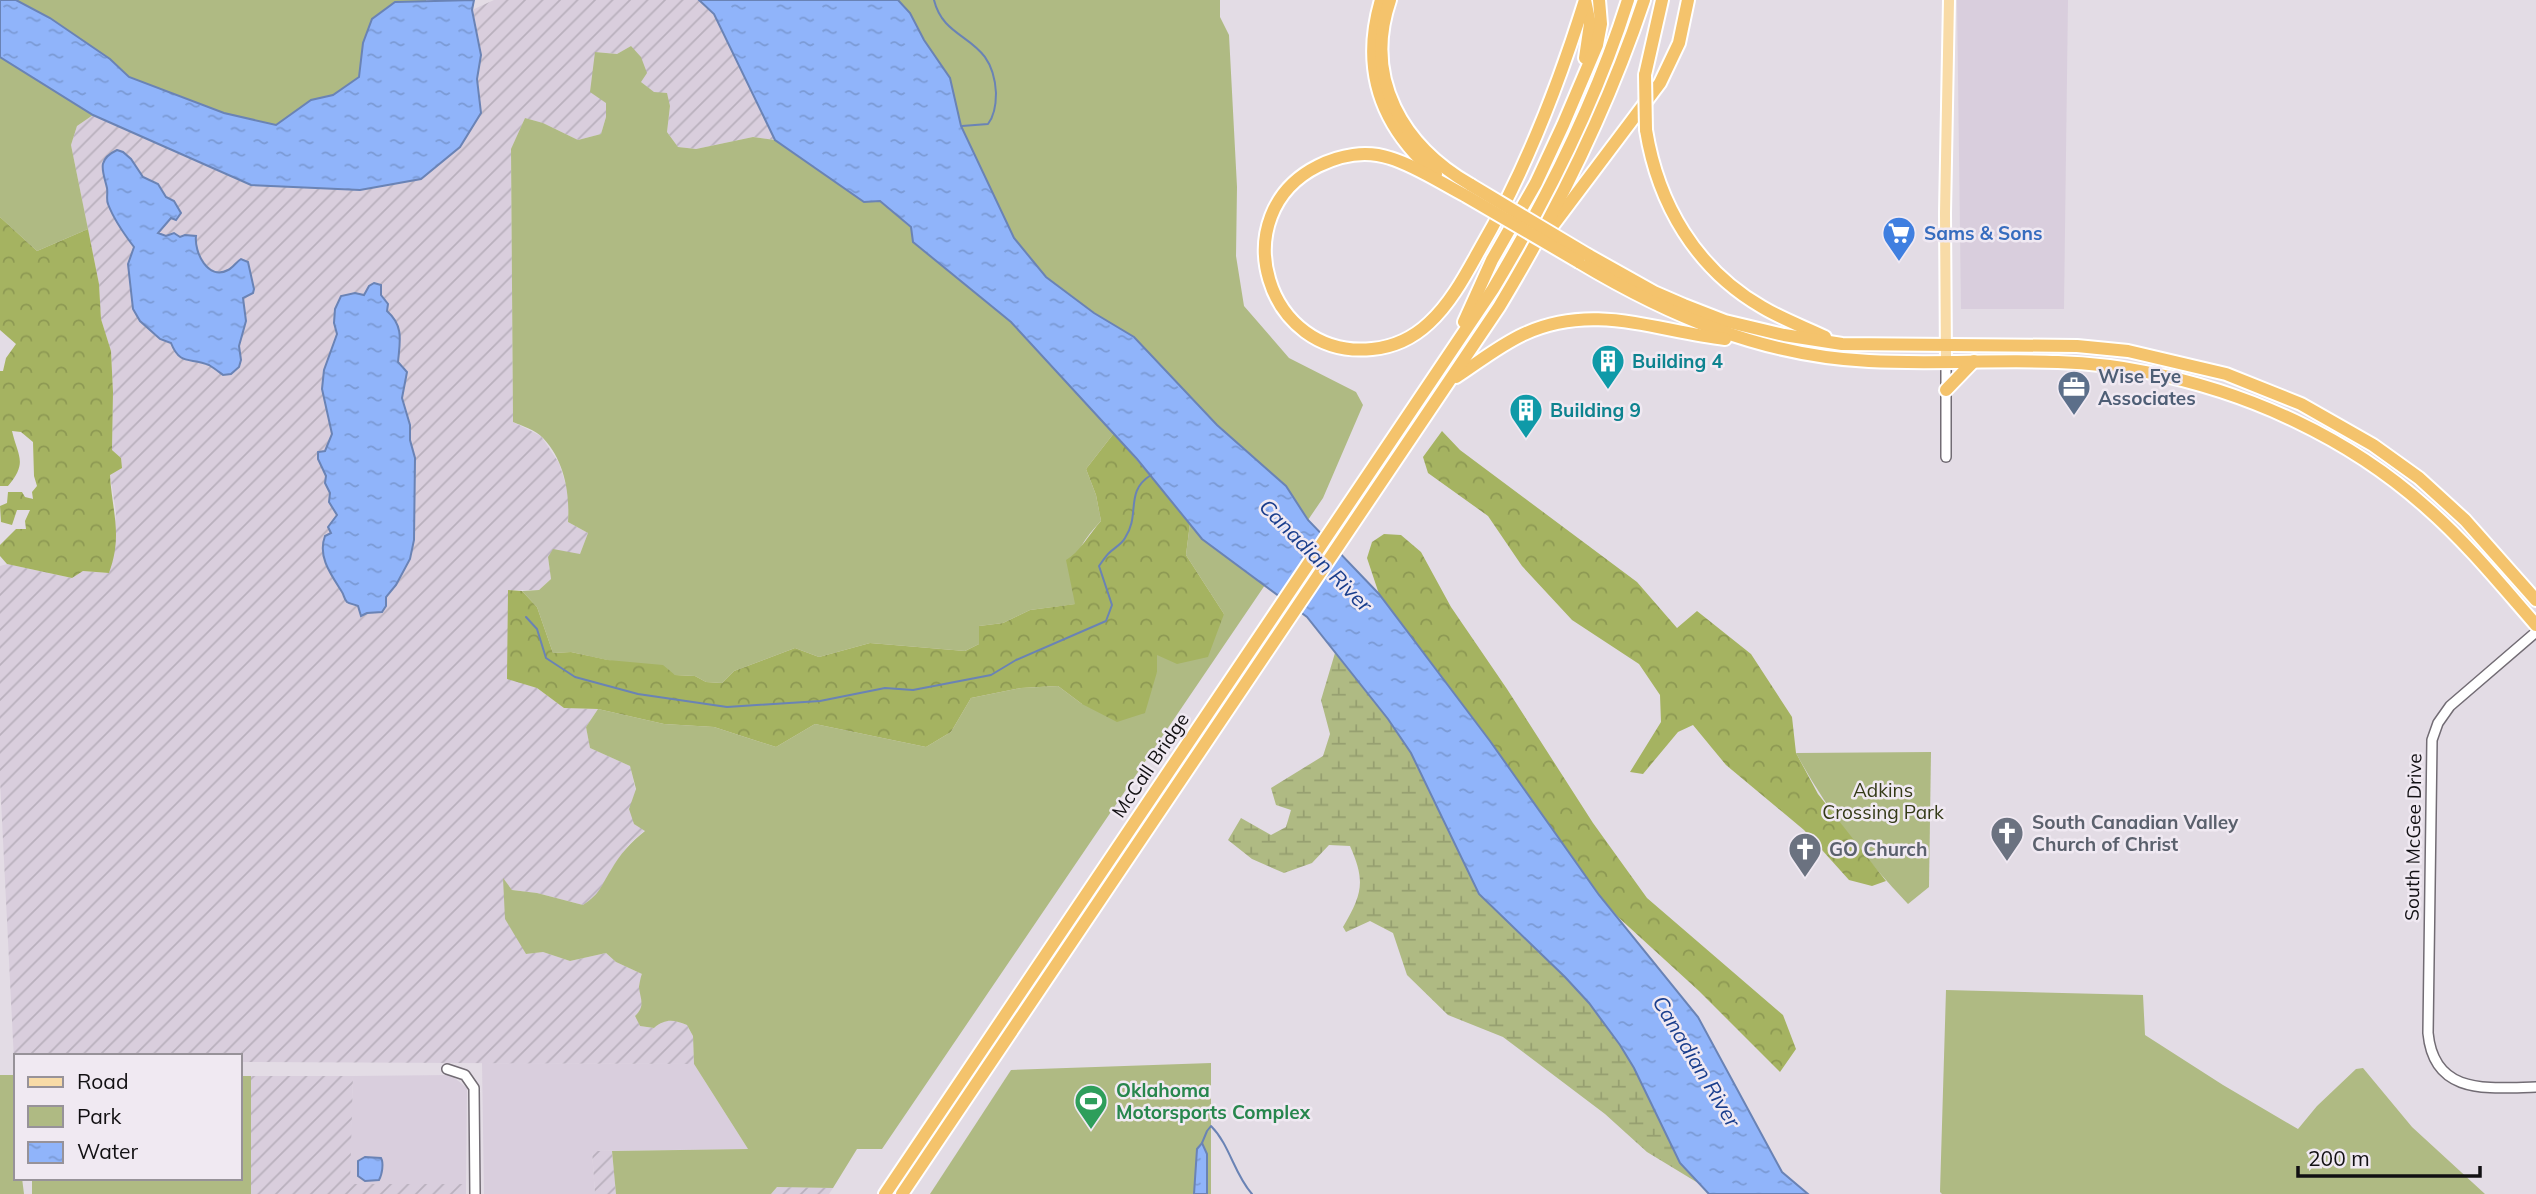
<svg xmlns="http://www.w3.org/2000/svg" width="2536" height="1194" font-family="Mulish,sans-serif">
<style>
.built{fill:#d9cedd}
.industrial{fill:url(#industrial-furrows)}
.green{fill:#afba83}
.forest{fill:url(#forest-crowns)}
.wetland{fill:url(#wetland-marsh)}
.water{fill:url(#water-ripples);stroke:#6a83b5;stroke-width:2}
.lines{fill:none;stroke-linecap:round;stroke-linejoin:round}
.stream{stroke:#6a83b5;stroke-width:2}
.minor-casing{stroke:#726c74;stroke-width:12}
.major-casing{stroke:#fff;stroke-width:14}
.highway-casing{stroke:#fff;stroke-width:16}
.minor{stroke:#fff;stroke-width:9}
.major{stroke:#f8dba7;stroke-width:10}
.highway{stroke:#f4c36c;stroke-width:12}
.highway-bridge-casing{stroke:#fff;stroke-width:16;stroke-linecap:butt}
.highway-bridge{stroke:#f4c36c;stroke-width:12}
.labels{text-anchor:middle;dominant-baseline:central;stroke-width:5;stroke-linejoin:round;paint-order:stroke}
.shop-label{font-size:19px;font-weight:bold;fill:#366cbe;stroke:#f0e9f2;text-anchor:start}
.culture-label{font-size:19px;font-weight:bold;fill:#0d838f;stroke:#f0e9f2;text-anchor:start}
.service-label{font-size:19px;font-weight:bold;fill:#4e5e75;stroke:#f0e9f2;text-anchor:start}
.street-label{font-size:19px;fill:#121013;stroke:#f0e9f2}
.park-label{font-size:19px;fill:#343a17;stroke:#f0e9f2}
.worship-label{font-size:19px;font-weight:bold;fill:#5b616d;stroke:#f0e9f2;text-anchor:start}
.leisure-label{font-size:19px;font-weight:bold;fill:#27864d;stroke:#f0e9f2;text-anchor:start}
.water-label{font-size:21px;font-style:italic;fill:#1a3e8d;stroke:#f0e9f2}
</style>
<defs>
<pattern id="industrial-furrows" width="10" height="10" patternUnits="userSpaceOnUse" patternTransform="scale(1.75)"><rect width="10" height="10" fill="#d9cedd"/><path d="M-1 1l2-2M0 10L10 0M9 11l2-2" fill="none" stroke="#b9b0bd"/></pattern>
<pattern id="forest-crowns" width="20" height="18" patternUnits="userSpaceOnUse" patternTransform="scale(1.75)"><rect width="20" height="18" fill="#a5b361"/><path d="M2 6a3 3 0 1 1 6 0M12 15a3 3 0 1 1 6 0" fill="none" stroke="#8d9953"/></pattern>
<pattern id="wetland-marsh" width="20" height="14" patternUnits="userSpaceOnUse" patternTransform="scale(1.75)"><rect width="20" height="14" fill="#afba83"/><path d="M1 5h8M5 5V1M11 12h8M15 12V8" fill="none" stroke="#969f70"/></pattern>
<pattern id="water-ripples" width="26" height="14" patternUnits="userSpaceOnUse" patternTransform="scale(1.75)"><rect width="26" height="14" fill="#90b4fa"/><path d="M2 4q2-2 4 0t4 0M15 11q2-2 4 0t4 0" fill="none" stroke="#7b9ad5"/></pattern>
</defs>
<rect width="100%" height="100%" fill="#e3dce5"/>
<g class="built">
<polygon points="1957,0 2068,0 2064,309 1961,309"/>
<polygon points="482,1063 694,1064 748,1149 592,1151 595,1194 484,1194"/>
<polygon points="451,1075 467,1088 466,1184 349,1184 353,1076"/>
</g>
<g class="industrial">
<polygon points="494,0 699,0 714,14 775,140 753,137 696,149 678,147 667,132 670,106 641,82 631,46 617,54 596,52 606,102 606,117 601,134 578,140 543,123 525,118 511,150 513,422 541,436 559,463 570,498 568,522 588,533 580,554 548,557 551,579 539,590 508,590 537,688 564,708 598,709 586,727 590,748 630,766 645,830 629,844 611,870 597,895 583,905 537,893 512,890 503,879 526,954 543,952 570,961 606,953 616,962 642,974 639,986 643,996 641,1010 635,1016 640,1026 654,1028 661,1022 673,1020 687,1025 693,1036 694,1064 240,1062 240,1056 16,1056 14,1061 0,780 0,566 7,564 72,578 83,571 109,573 116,513 110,475 121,458 112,450 113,392 111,351 101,319 99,284 71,145 77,126 93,115 251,185 421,179 460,147 481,112 477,79 481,54 472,10"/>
<polygon points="251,1076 353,1076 350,1184 466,1184 466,1194 251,1194"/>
<polygon points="592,1151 612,1151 616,1194 595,1194"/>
<polygon points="777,1187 833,1188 829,1194 771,1194"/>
</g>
<g class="green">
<polygon points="16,0 426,0 426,3 395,2 363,43 359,77 333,95 311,100 276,125 224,113 129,77 110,59 50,18"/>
<polygon points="898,0 1220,0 1220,17 1229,35 1237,187 1236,256 1244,306 1289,358 1356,392 1363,405 1323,498 1308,520 1286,486 1217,425 1134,337 1094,313 1046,277 1014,238 961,126 950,78 924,40 910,13"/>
<path d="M631 46 641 57 647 73 641 82 654 92 667 93 670 106 667 132 678 147 696 149 753 137 775 140 864 202 880 201 911 228 913 242 1011 322 1114 433 1086 469 1096 495 1101 521C1070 554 1076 561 1076 604L1030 610 1003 623 979 626V644L965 651 870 643 819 657 795 648 734 671 722 683 706 682 695 676 675 675 571 652 553 653 537 607 522 591 539 590 551 579 548 557 553 549 580 554 588 533 568 522C570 492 564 460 543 438 536 430 522 426 513 422L511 149 525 118 543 123 578 140 601 134 606 117V103L590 92 595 52 617 54Z"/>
<polygon points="0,57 93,115 77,126 71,145 88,229 37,251 0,217"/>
<path d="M1190 523 1202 539 1265 585 882 1149H857L833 1188 777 1187 771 1194H616L612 1151 748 1149 694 1064 693 1036 687 1025C674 1020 666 1018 654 1028L640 1026 635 1016C646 1005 640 999 639 987 639 986 641 975 642 974L616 962 606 953 570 961 543 952 526 954 505 919 503 878 512 890 537 893 583 905C601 893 600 887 611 870 620 854 631 842 645 831L634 824 629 809 636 789 630 766 590 748 586 727 598 709 664 724 714 727 776 747 815 724 926 747 951 732 971 698 1021 688 1058 686 1082 704 1157 672V654L1224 614 1186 555Z"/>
<path d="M1931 752 1929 887 1908 904C1864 858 1826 809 1796 753Z"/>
<polygon points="1946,990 2143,995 2145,1035 2223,1085 2298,1129 2317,1106 2356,1069 2363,1068 2412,1127 2485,1194 1942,1194 1940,1192"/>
<polygon points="1211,1063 1211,1194 930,1194 1011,1070"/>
<polygon points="0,1075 16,1075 16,1178 22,1178 24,1194 0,1194"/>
<polygon points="240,1076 251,1076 251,1194 32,1194 32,1178 240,1178"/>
</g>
<g class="forest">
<path d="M0 217 37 251 88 229 99 284 101 319 111 351 113 392 112 450 121 458 122 468 110 475C112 512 123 535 109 573L83 571 72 578 7 564 0 556V545L16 529H26L25 521 30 510H17L12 525 1 522 0 506 7 503 8 492H22L25 497 33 499 32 492 37 486 34 476 33 442 21 432 12 431C18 457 28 462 8 486H0V371H3L6 358 16 344 0 330Z"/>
<polygon points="1442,431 1460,450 1637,582 1677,628 1697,611 1751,654 1792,717 1796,753 1818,794 1886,881 1872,886 1849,880 1804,830 1726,765 1693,725 1678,732 1643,774 1630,772 1661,722 1660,695 1639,664 1572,620 1522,566 1488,516 1428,473 1423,457"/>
<path d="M1114 433 1190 523 1186 555 1224 614 1208 657 1177 664 1157 655V672L1145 713 1117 722 1082 704 1058 686 1021 688 971 698 951 732 926 747 815 724 776 747 714 727 664 724 598 709 564 708 537 688 507 679 508 590 522 591 537 607 553 653 571 652 608 660 663 665 675 675 695 676 706 682 722 683 734 671 795 648 819 657 870 643 965 651 979 644V626L1003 623 1030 610 1075 604 1066 560C1079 553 1090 533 1101 521L1096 495 1086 469Z"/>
<polygon points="1384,534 1401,535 1421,552 1451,607 1507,689 1593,823 1647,898 1783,1015 1796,1049 1780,1072 1699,991 1618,917 1599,895 1490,741 1379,594 1367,558 1372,542"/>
</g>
<path class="wetland" d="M1335 653 1388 719 1411 753 1479 894 1565 977 1589 1003 1620 1045 1634 1068 1680 1163 1703 1186 1647 1152 1605 1114 1503 1037 1448 1015 1407 975 1393 933 1370 921 1346 932 1343 927C1362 894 1366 882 1350 846L1329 845 1312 863 1284 873 1252 859 1228 840 1241 818 1271 835 1286 827 1291 810 1276 805 1271 788 1323 756 1330 734 1321 700Z"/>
<g class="water">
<polygon points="0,0 16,0 50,18 110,59 129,77 224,113 276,125 311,100 333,95 359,77 363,43 372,19 395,2 474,0 472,10 481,55 477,79 481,113 460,147 421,179 360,190 251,185 93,115 0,57"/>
<polygon points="699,0 898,0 910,13 924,40 950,78 961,126 1014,238 1046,277 1094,313 1134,337 1217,425 1286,486 1308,520 1379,594 1490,741 1599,895 1698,1017 1782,1172 1808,1194 1709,1194 1680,1163 1634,1068 1620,1045 1589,1003 1565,977 1479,894 1411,753 1388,719 1307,617 1202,539 1137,459 1011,322 913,242 911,227 880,201 864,202 775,140 714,14"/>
<path d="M117 150 123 152 131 159 143 177 158 184 166 197 174 201 181 213 176 220 171 218 158 233 166 236 174 233 180 237 185 235 196 236C194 252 208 281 228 270 233 268 236 262 241 259L248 262 254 289 253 293 243 298 246 321 239 346 241 360 239 367 231 374 223 375C219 372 214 368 209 365 190 357 180 366 171 343L160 339 140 321 133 309 128 264 134 247C124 234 114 220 108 204 106 200 108 193 107 188 103 171 96 160 117 150Z"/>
<path d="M374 283 381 285V295L388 304 387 311C404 326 400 341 398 362L407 372 402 398 410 425V440L415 458 414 540 410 559 396 585 386 597V606L382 612 367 613 361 616 358 606C354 604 350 604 347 602 344 599 344 595 342 592 332 576 317 557 325 536L331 533 328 527 337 515 329 502 330 493 325 483 326 476 318 459V452L325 451 332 434 322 389 324 370 337 334 334 323 335 309 341 296 355 293 364 295 369 286Z"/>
<polygon points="1202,1143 1207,1154 1207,1194 1194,1194 1197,1149"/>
<path d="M365 1157 381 1158C384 1163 382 1175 379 1180L365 1181 358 1176V1161Z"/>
</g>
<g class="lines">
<g class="stream">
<path d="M934 0C945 45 993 33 996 93 996 104 995 115 988 124L962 126"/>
<path d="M526 617 537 629 546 658 575 677 638 694 727 707 820 701 885 688 913 690 991 675 1016 660 1106 621 1112 605 1099 566C1102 562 1105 557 1109 553 1114 548 1122 544 1125 538 1141 514 1124 492 1151 475"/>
<path d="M1202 1143 1207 1131 1211 1126C1230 1145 1234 1174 1252 1194"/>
</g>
<defs>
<g id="minor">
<polyline points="1946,457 1946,362"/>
<path d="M2536 632 2450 706 2438 723 2432 740 2428 1033C2434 1096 2488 1088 2536 1087"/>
<polyline points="447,1069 465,1075 474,1088 475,1194"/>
</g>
<polyline id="major" points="1946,362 1945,213 1949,0"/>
<g id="highway">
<path d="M1381 0C1360 71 1381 127 1436 174"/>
<path d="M1390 0C1363 79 1403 146 1471 185"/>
<polyline points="1585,58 1590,24 1585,0"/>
<polyline points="1645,75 1662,0"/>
<path d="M1646 130C1658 204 1696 269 1762 307 1782 319 1804 327 1825 337"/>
<path d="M1466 196C1441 183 1416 166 1390 158 1366 150 1340 155 1318 166 1222 214 1266 360 1372 349 1394 347 1413 338 1429 323 1451 303 1466 274 1480 249 1526 170 1558 87 1585 0"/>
<polyline points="1554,224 1660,83 1679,43 1688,0"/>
<polyline points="1588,255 1654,292 1684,305 1725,321 1784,335 1842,344 2077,346 2128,351 2226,374 2301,404 2373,445 2419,478 2465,520 2536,600"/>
<path d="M1579 262C1669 316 1763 356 1869 361 1961 366 2055 353 2146 372 2249 392 2349 438 2427 508 2467 543 2501 585 2536 625"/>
<polyline points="1464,322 1492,260 1536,183 1563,125 1597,45 1601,24 1599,0"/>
<path d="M1456 377C1479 362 1500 345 1524 334 1594 302 1655 331 1725 339"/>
<polyline points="1946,390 1974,361"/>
<path d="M885 1194 1493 289C1548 197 1596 102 1628 0"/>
<path d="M902 1194 1499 307C1558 209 1608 108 1644 0"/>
</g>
</defs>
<use href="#minor" class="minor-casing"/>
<use href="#major" class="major-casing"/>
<use href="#highway" class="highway-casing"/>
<use href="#minor" class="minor"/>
<use href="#major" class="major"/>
<use href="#highway" class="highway"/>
<defs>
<g id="highway-bridge">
<polyline points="1645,75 1646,130"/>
<polyline points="1471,185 1588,255"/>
<polyline points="1466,196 1579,262"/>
</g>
</defs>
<use href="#highway-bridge" class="highway-bridge-casing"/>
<use href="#highway-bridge" class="highway-bridge"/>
</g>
<defs>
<symbol id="supermarket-pin" viewBox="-11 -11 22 30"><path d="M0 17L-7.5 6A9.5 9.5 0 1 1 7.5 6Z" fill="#3f7fe0" stroke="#f0e9f2"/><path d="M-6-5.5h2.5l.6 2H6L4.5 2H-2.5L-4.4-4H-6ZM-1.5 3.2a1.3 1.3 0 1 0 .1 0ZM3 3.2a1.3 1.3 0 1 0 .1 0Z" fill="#fff"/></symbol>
<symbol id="building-pin" viewBox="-11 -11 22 30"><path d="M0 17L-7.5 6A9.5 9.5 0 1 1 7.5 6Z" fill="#0f9aa8" stroke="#f0e9f2"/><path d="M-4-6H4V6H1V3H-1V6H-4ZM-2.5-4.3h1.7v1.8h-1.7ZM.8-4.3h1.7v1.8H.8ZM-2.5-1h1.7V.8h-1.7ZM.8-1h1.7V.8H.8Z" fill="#fff"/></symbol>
<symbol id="office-pin" viewBox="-11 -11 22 30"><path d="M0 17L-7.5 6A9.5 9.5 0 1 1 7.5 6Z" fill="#5c6f8a" stroke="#f0e9f2"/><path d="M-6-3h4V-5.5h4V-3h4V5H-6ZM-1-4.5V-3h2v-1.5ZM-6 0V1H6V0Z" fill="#fff"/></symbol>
<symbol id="church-pin" viewBox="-11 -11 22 30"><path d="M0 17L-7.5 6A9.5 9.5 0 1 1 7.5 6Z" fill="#6b7280" stroke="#f0e9f2"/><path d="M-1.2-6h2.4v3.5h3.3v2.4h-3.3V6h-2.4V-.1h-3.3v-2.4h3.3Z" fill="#fff"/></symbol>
<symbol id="stadium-pin" viewBox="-11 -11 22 30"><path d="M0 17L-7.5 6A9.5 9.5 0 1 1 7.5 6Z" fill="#2e9e5b" stroke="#f0e9f2"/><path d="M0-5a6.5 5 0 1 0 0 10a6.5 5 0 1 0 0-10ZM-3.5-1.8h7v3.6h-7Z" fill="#fff"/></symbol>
</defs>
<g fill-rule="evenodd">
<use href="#supermarket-pin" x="1880" y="214" width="38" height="52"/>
<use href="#building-pin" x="1589" y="342" width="38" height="52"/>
<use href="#office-pin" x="2055" y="368" width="38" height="52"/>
<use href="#building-pin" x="1507" y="391" width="38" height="52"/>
<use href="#church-pin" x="1988" y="814" width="38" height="52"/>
<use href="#church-pin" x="1786" y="830" width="38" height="52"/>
<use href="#stadium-pin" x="1072" y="1082" width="38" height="52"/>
</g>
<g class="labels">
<g class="shop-label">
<text x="1924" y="233">Sams &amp; Sons</text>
</g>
<g class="culture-label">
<text x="1632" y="361">Building 4</text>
<text x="1550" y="410">Building 9</text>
</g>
<g class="service-label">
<text x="2098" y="376">Wise Eye<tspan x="2098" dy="22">Associates</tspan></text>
</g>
<g class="street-label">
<text transform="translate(1150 765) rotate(-56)">McCall Bridge</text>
<text transform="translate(2413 837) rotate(-89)">South McGee Drive</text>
</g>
<g class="park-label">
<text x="1883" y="790">Adkins<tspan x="1883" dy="22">Crossing Park</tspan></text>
</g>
<g class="worship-label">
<text x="2032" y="822">South Canadian Valley<tspan x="2032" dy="22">Church of Christ</tspan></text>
<text x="1829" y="849">GO Church</text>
</g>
<g class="leisure-label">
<text x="1116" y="1090">Oklahoma<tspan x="1116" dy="22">Motorsports Complex</tspan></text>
</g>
<g class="water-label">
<text transform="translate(1316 555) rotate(45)">Canadian River</text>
<text transform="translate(1697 1061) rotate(59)">Canadian River</text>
</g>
</g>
<rect x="14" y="1054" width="228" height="126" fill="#f0e9f2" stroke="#979299" stroke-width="2"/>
<rect x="28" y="1077" width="35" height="10" fill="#f8dba7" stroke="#979299" stroke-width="2"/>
<text x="77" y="1089" font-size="21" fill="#121013">Road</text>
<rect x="28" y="1106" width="35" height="21" fill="#afba83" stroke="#979299" stroke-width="2"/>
<text x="77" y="1124" font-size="21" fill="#121013">Park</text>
<rect x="28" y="1142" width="35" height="21" fill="url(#water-ripples)" stroke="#979299" stroke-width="2"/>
<text x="77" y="1159" font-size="21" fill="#121013">Water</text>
<path d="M2298 1166v10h182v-10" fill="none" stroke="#121013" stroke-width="3.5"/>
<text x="2308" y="1166" font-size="21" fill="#121013" stroke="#f0e9f2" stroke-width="5" paint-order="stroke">200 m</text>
</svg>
